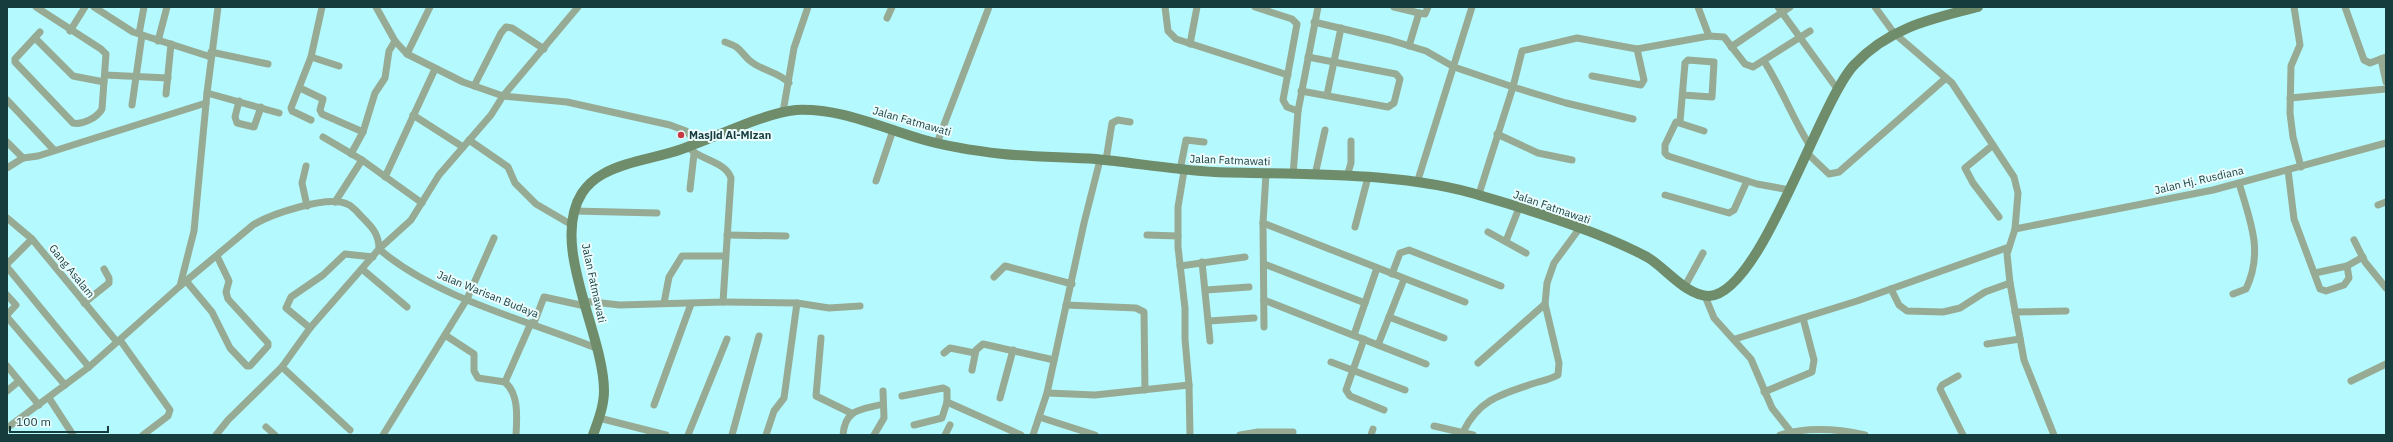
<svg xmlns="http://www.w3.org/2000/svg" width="2393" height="442" font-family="'IBM Plex Sans',sans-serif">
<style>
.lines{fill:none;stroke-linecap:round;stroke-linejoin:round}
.street{stroke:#97ab94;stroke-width:7}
.secondary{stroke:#6f8c6b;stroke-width:10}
.poi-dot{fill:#c83842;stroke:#ebfcfd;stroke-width:1.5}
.labels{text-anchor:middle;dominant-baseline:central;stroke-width:4;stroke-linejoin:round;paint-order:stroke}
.street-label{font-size:11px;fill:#163c3e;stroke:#ebfcfd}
.poi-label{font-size:11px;font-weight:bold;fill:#163c3e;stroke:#ebfcfd;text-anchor:start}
</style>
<rect width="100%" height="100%" fill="#b4f9fe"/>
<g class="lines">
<g class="street">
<path d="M36 7 101 49 106 54 102 109C97 118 82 125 73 123L15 62V59L40 32"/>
<polyline points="94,7 133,32 211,57"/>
<polyline points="376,7 395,41 407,54 463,82 503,96 567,102 670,125 686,131 698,143"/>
<polyline points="1165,7 1168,31 1176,39 1288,75"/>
<polyline points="1255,7 1292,19 1297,24 1283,100 1287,107 1298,111"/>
<polyline points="1394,7 1419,13"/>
<polyline points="1778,7 1838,90"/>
<polyline points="1875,7 1894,33 1952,83 2014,177 2018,193 2015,229 2007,254 2010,283 2024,360 2054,435"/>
<polyline points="2294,7 2300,45 2291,66 2290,113 2293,137 2301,167"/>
<polyline points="2345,7 2364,60 2370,63 2386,57"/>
<polyline points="887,18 892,7"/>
<polyline points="1314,22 1390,40 1426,51 1454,67 1513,87 1566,103 1633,119"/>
<polyline points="70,31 85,7"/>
<polyline points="139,34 144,7"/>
<polyline points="1709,36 1724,37 1745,64 1753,67 1810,31"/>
<polyline points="35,38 73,76 104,82"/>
<polyline points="158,41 167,7"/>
<path d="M725 42C740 47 739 50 749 60 761 71 778 71 789 83"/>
<polyline points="1190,44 1197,7"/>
<polyline points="1409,46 1419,13 1425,14 1428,7"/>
<polyline points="1731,47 1790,7"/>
<polyline points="1637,49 1709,36 1698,7"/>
<polyline points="211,52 268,64"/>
<polyline points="407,54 430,7"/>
<polyline points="311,57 339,66"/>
<polyline points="2381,59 2386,82"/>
<path d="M1764 61C1782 89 1793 119 1810 146"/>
<polyline points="105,75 168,78"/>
<polyline points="474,86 501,33 506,27 512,28 544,49"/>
<polyline points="300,88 323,99 320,110 322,114 363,132"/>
<polyline points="1301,91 1388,107 1394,103 1400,79 1396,74 1308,57"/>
<polyline points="207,93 279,113"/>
<polyline points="166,94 171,44"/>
<polyline points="1327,95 1341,28"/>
<polyline points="2290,98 2386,89"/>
<polyline points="7,100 54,150"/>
<polyline points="239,101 235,117 237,123 254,127 261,107"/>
<polyline points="132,105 142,35"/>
<polyline points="783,112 794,48 808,7"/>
<polyline points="413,115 463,147"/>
<polyline points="311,120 292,111 291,108 311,57 322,7"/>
<polyline points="1680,122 1685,63 1688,60 1714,62 1712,97 1683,95"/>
<polyline points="1704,131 1676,122 1665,145 1665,153 1668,156 1757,184 1790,190"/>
<polyline points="1497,134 1538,153 1572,160"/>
<polyline points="323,137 362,160 335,202"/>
<polyline points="469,140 508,167 515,183 536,204 572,225"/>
<polyline points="7,142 23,158"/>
<polyline points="937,143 989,7"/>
<polyline points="1993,145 1965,168 1973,183 1999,217"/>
<polyline points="1807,153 1829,174 1839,172 1946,78"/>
<polyline points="351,154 363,132 375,93 385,78 389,51 395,41"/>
<polyline points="362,160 422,203"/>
<polyline points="1106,160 1112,123 1118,120 1130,122"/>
<polyline points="306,166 302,183 307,206"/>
<polyline points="7,168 23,158 38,156 206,103"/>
<polyline points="1180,170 1186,140 1204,142"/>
<polyline points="2288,170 2294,219 2320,289 2326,291 2344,285 2349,278 2347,266"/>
<polyline points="1184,171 1178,207 1178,247 1185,308 1185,339 1189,385"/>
<polyline points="1293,175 1298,111 1318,7"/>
<polyline points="1315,175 1325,130"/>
<polyline points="1347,176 1351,163 1351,141"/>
<polyline points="385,177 435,69"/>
<polyline points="876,181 893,130"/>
<polyline points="1417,183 1472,7"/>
<polyline points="690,189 694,154"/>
<polyline points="1479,194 1513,87 1522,51 1577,38 1637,49 1644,80 1641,85 1592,76"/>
<polyline points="1665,195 1729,213 1734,210 1747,181"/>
<polyline points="2378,205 2386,202"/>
<polyline points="574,211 657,213"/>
<polyline points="7,218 32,239 117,342"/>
<polyline points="1263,223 1465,302"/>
<polyline points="1355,227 1368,177"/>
<polyline points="2015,229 2213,190 2386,143"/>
<polyline points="1488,232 1526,253"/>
<polyline points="727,235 786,236"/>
<polyline points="1147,235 1178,236"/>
<polyline points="2354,240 2365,262 2386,288"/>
<polyline points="1506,241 1519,208"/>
<path d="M379 249C436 298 526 320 596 348"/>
<polyline points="1202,262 1210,341"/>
<polyline points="7,264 32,239"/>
<polyline points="1264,264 1365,303"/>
<polyline points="1180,266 1245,257"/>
<polyline points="7,267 89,367"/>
<polyline points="362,269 407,307"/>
<polyline points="2315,273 2347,266 2363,257"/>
<polyline points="1392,274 1400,253 1409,250 1501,286"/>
<polyline points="994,277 1005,266 1072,284"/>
<polyline points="187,282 212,312 230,348 247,366 250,366 268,346 268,343 228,299 226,292 229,281 217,256"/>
<polyline points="180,286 194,231 207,93 218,7"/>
<polyline points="1685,286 1703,253"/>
<polyline points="1891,289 1899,305 1907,311 1943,312 1960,308 1985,292 2010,283"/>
<polyline points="1206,290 1249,287"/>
<path d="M2233 294 2246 289C2264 251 2250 221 2239 183"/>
<polyline points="7,295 16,305 7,315"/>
<polyline points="1705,296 1714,318 1751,359 1772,408 1791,432"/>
<polyline points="1264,300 1426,364"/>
<path d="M583 301 620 305 723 302 731 178C725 161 699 160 688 147"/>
<polyline points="723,302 797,303 784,398 774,411 766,435"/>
<polyline points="84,303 109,283 109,278 104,269"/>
<polyline points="664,303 669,277 682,256 725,256"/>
<polyline points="797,303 829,308 860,306"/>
<polyline points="1066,305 1136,308 1144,312 1145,390"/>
<polyline points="2015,312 2066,311"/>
<polyline points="7,317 65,385"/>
<polyline points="1389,317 1444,338"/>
<polyline points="1209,321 1254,318"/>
<polyline points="534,323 544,297 585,306"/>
<polyline points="1264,327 1263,223 1266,174"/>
<polyline points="310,328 286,308 291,297 323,275 345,254 373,257"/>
<polyline points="445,335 474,354 474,371 478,378 505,382"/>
<polyline points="1354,335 1377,268"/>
<polyline points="821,338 816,396 851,413"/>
<polyline points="1364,339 1346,390 1350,396 1384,410"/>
<polyline points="1735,339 1857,301 2009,247"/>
<polyline points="120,340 170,410 168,416 143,435"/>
<polyline points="1987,344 2020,339"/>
<polyline points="1378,345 1404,279"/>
<polyline points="944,353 950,348 975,353"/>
<polyline points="1331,362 1405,390"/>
<polyline points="1478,363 1545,304"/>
<polyline points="7,366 39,405"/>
<polyline points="282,367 350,430"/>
<polyline points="972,370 976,350 983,344 1054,360"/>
<polyline points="1958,376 1942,385 1940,389 1963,435"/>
<polyline points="2351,381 2386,364"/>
<polyline points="7,391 19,381"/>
<polyline points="1764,392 1812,372 1814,360 1803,318"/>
<polyline points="1047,393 1095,395 1189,385 1190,435"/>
<polyline points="902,396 943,388 947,390 947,402 942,418 914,425"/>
<polyline points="49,398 73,435"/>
<polyline points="1000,398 1013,350"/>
<polyline points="947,402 1021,435"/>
<polyline points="654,405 691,304"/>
<polyline points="1039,417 1095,435"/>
<polyline points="599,418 666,435"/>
<polyline points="1434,426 1473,435"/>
<polyline points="266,427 275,435"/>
<path d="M7 428 89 367 180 286 253 225C271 214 327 195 347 204 353 206 358 213 363 218 373 228 379 235 379 249"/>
<path d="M1463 432C1479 399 1502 394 1535 383 1542 381 1551 379 1558 375L1559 363 1545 304 1547 283 1554 263 1579 229"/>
<polyline points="216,435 228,420 282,367 310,328 379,249 411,220 439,175 491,115 503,96 578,7"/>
<polyline points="383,435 467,299 494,238"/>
<path d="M516 435C517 417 519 394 505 382L531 323"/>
<polyline points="688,435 727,339"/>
<polyline points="732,435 759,336"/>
<path d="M843 435C845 408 862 410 883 404"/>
<polyline points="874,435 884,418 883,391"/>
<polyline points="945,435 950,425"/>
<polyline points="1033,435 1047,393 1084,223 1100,160"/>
<polyline points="1240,435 1258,432 1293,432"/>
<polyline points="1371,435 1373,429"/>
<path d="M1780 435C1807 427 1838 429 1865 435"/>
</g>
<path class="secondary" d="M593 435C598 421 604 406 604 391 604 334 549 245 582 193 588 184 594 179 603 174 626 161 657 158 682 149 714 138 764 113 796 110 841 108 879 127 921 139 948 147 976 151 1003 154 1034 157 1065 157 1096 159 1136 163 1175 170 1215 172 1301 175 1401 171 1482 196 1534 211 1601 232 1647 257 1666 268 1686 296 1709 296 1761 294 1818 104 1854 65 1889 28 1930 19 1978 7"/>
</g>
<circle class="poi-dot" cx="681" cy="135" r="4"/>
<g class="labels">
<g class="street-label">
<text transform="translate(912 121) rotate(16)">Jalan Fatmawati</text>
<text transform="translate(1230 160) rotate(2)">Jalan Fatmawati</text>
<text transform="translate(2199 180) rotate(-13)">Jalan Hj. Rusdiana</text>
<text transform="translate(1552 207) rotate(19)">Jalan Fatmawati</text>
<text transform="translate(72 271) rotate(51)">Gang Asalam</text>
<text transform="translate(594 283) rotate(78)">Jalan Fatmawati</text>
<text transform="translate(488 294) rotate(22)">Jalan Warisan Budaya</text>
</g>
<g class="poi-label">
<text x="689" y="135">Masjid Al-Mizan</text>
</g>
</g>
<rect width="2393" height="442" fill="none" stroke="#163c3e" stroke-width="16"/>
<path d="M10 426v6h98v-6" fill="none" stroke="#163c3e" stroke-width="2"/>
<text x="16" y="426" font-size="12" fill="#163c3e" stroke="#ebfcfd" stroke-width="3" paint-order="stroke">100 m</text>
</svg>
